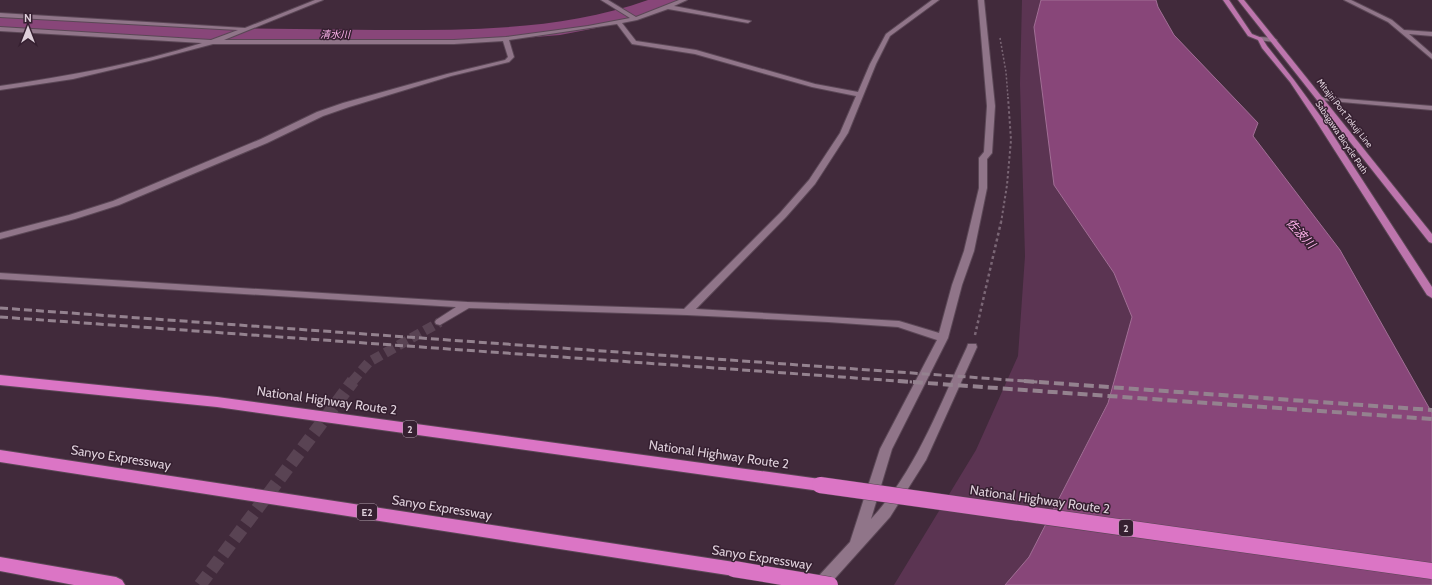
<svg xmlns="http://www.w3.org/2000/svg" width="1432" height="585" font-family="Cabin,'Noto Sans JP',sans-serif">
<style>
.green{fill:#5b3452}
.water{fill:#884679;stroke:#a26f96}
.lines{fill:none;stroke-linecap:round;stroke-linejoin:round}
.river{fill:#884679;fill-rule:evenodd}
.minor-tunnel-far1{stroke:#594353;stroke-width:10;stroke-dasharray:10 5;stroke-linecap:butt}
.minor-tunnel{stroke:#594353;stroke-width:13;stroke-dasharray:13 6;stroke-linecap:butt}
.minor-casing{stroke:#5b4756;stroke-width:2}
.major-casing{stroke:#5b4756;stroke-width:2}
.highway-casing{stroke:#5b4756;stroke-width:2}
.path-far2{stroke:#7a6675;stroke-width:1.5;stroke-dasharray:2 2;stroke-linecap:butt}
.path-far1{stroke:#7a6675;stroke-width:2;stroke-dasharray:2.5 2.5;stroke-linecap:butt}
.path{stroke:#7a6675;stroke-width:2.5;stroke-dasharray:3 3;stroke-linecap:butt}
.minor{fill:#907589;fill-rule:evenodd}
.major{fill:#bd75ad;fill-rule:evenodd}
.highway{fill:#db75c5;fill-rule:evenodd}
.rail-far1{stroke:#94828f;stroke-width:3;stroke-dasharray:8 4;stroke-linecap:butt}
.rail{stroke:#94828f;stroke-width:4;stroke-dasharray:10 5;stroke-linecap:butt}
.highway-bridge-casing{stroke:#5b4756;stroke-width:17;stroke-linecap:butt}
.highway-bridge{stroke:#db75c5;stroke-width:16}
.labels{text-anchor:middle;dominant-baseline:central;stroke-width:3;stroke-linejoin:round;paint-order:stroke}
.far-street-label{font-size:9px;fill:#dfd0db;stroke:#362031}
.far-water-label{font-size:10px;font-style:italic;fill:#ffb3ec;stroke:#362031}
.shield{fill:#362031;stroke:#ac9ba8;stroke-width:1}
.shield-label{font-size:10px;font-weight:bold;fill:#dfd0db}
.water-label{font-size:12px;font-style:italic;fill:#ffb3ec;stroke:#362031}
.near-street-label{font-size:13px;fill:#dfd0db;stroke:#362031}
</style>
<rect width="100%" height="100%" fill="#412a3b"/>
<polygon class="green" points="1022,0 1041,0 1034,27 1054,185 1114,273 1132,317 1108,402 1029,557 1005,585 894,585 976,450 1018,356 1025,256 1020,84"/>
<polygon class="water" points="1041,0 1156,0 1158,7 1174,35 1258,123 1253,136 1340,250 1432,413 1432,585 1005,585 1029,557 1108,403 1132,317 1114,273 1054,185 1034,27"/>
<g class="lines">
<path class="river" d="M648 0H677L674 4 639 17 596 28 560 35 485 41 411 43 225 41 0 28V16C59 19 118 24 177 27 243 29 310 29 376 30 468 30 561 31 648 0Z"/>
<polyline class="minor-tunnel-far1" points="352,382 369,362 440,322"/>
<polyline class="minor-tunnel" points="200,585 353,381"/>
<defs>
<g id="minor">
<path d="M315 0H323L224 40H454L506 37 588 26 630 18 601 0H608L636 17 679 0H687L674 6 751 21 748 23 668 9 637 20 622 23 636 41 696 50 815 84 858 92 870 64 886 34 932 0H939L890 36 876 64 848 133 815 184 786 217 696 309 899 321 939 333 952 285 964 251 979 188V158L984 152 987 106 978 0H984L995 106 992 153 987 159V188L974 251 962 285 948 338 892 449 871 519C916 471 939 406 967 347L968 344H976L977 347 926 460 890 517 829 585H813L815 580 850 542 880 449 937 340 898 327 828 322 687 315 469 308 440 325 436 324 435 322 436 320 456 307 0 279V273L467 302 684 309 780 213 809 180 840 133 856 96 812 87 695 54 632 44 617 24 509 40 514 57 509 62 451 76 349 107 323 116 267 143 119 205 75 219 0 239V233L69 215 113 201 261 139 317 112 343 103 447 74 505 60 508 57 503 41 454 44H213L149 61 73 79 0 90V86C68 76 136 64 202 43L0 31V27L211 40 238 30 0 17V13L245 28Z"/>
<polygon points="1344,0 1351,0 1392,20 1404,30 1432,32 1432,36 1409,34 1432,54 1432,59 1388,22"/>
<polygon points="1260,37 1274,38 1277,40 1274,42 1258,40 1258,38"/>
<polygon points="1321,97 1432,106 1432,110 1319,100 1318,99"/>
</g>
<g id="major">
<polygon points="1223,0 1229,0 1252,34 1262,38 1267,46 1294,80 1324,121 1432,287 1432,298 1427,295 1316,121 1290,82 1262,48 1258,40 1248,36"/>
<polygon points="1238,0 1244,0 1432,234 1432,243 1429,242"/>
</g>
<g id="highway">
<polygon points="0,375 217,397 820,479 826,481 828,485 826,489 820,491 217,407 0,385"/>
<polygon points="0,450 734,562 740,564 743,569 740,574 734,576 0,462"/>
<polygon points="0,557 116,577 122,580 125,585 74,585 0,571"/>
</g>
</defs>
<use href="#minor" class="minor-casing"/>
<use href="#major" class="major-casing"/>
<use href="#highway" class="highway-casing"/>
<polyline class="path-far2" points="1000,38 1006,72 1008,98"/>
<polyline class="path-far1" points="1001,223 1007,185 1011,140 1008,97"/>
<polyline class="path" points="975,335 1001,222"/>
<use href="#minor" class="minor"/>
<use href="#major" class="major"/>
<use href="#highway" class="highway"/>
<g class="rail-far1">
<polyline points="0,308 1038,382"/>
<polyline points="0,317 912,382"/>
</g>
<g class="rail">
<polyline points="898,381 1432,419"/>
<polyline points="1024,381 1432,410"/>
</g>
<defs>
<g id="highway-bridge">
<polyline points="820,485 1432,571"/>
<polyline points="734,569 830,585"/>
</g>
</defs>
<use href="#highway-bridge" class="highway-bridge-casing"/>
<use href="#highway-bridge" class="highway-bridge"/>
</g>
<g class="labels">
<g class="far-street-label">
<text transform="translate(1345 113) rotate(52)">Mitajiri Port Tokuji Line</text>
<text transform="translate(1342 137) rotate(56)">Sabagawa Bicycle Path</text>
</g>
<g class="far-water-label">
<text x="335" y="34">清水川</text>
</g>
<g class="shield">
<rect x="403" y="421" width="14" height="16" rx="3"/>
<rect x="357" y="504" width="20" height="16" rx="3"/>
<rect x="1119" y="520" width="14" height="16" rx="3"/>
</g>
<g class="shield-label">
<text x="410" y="429">2</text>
<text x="367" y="512">E2</text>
<text x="1126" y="528">2</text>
</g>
<g class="water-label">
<text transform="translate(1301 233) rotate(47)">佐波川</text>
</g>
<g class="near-street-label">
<text transform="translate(327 400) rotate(8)">National Highway Route 2</text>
<text transform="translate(719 454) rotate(8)">National Highway Route 2</text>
<text transform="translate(121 457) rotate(9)">Sanyo Expressway</text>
<text transform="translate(1040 499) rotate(8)">National Highway Route 2</text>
<text transform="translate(442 507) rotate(9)">Sanyo Expressway</text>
<text transform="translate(762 557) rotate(9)">Sanyo Expressway</text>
</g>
</g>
<g transform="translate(28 28)" stroke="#362031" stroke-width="3" paint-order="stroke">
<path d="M0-3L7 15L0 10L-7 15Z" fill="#dfd0db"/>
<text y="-6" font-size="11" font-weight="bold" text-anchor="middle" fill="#dfd0db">N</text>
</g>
</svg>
